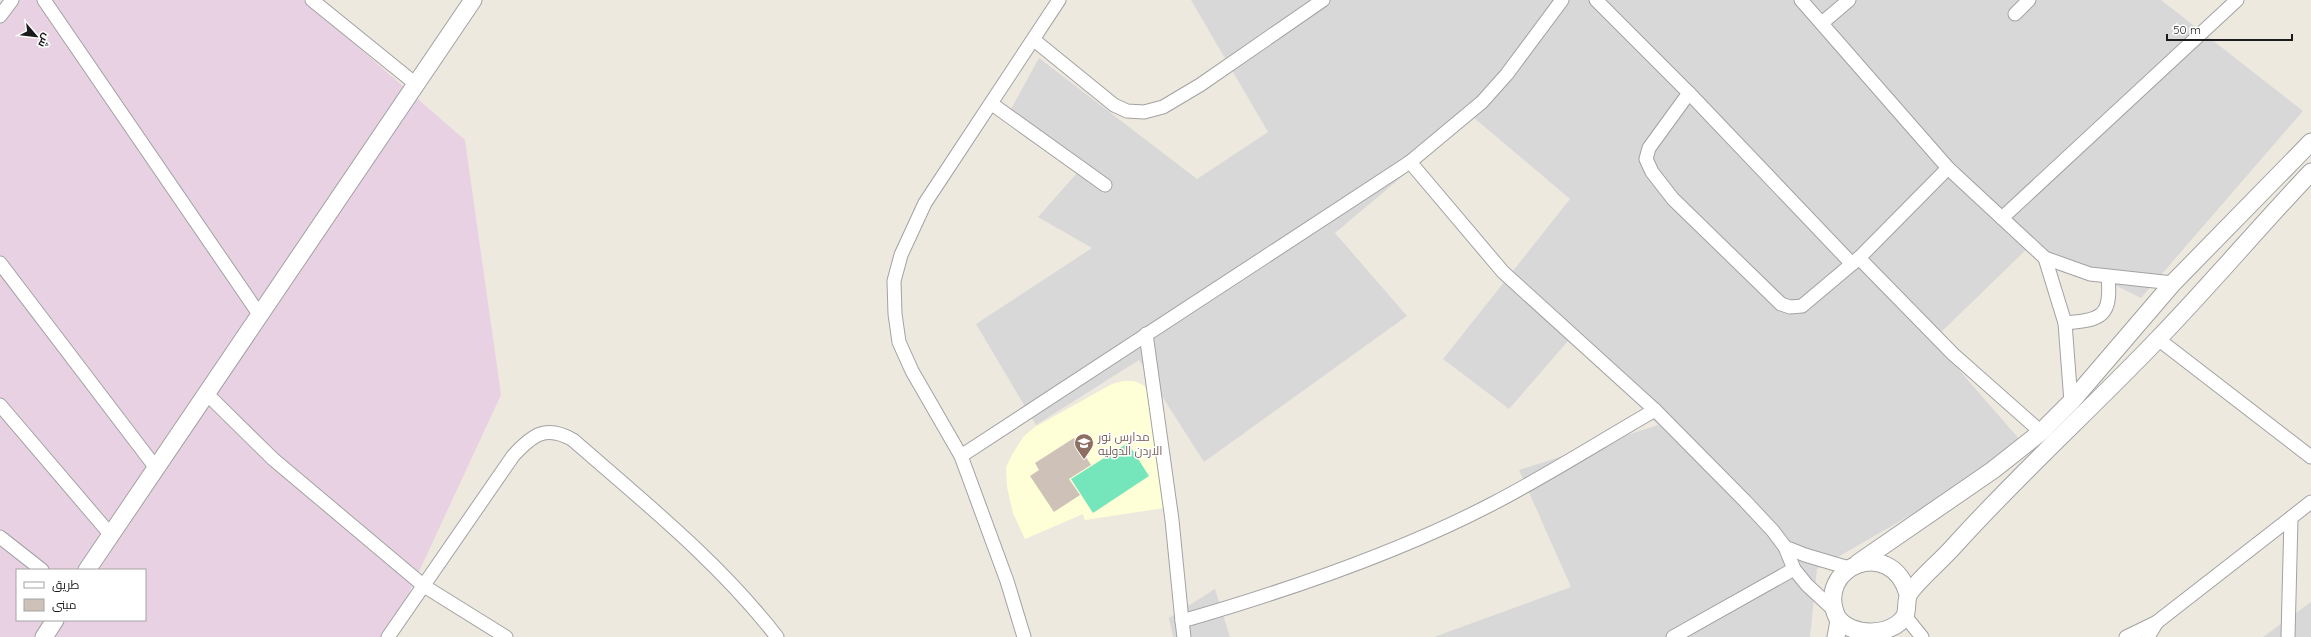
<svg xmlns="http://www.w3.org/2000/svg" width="2311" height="637" font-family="Quicksand,Cairo,sans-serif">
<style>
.residential{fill:#d9d8d8}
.industrial{fill:#e8d1e3;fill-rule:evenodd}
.education{fill:#feffd7}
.pitch{fill:#75e5bc}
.building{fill:#cec2b8}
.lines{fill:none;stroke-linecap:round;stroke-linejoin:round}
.minor-casing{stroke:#a2a2a2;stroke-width:15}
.tertiary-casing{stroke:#a2a2a2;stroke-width:19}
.minor{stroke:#fff;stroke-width:13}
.tertiary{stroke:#fff;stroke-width:17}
.labels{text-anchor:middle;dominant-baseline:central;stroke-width:3;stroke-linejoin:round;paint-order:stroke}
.education-label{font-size:12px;fill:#785e54;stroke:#fff;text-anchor:start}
</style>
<rect width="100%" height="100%" fill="#eee9df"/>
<g class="residential">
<polygon points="1191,0 2161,0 2303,111 2141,298 2032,244 1933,340 2027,448 1817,569 1810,637 1434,637 1571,587 1519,470 1658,425 1574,334 1509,409 1443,359 1570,199 1473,117 1335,233 1407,316 1204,462 1139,360 1036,425 976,324 1092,248 1038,217 1077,173 1011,109 1039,58 1197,179 1268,132"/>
<polygon points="1215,589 1230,637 1173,637 1169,618"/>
<polygon points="2311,602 2311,637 2263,637"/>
</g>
<path class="industrial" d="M19 0H304L465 140 501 395 403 606 381 637H0V23ZM17 570H145V620H17Z"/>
<polygon class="education" points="1123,381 1134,381 1143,385 1149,392 1164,508 1085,520 1083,514 1025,539 1013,513 1007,487 1006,467 1013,453 1024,436 1035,427 1112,384"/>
<polygon class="pitch" points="1128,443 1149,476 1093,513 1071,479"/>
<polygon class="building" points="1074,438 1091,465 1069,479 1080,495 1054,512 1030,476 1039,470 1035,463"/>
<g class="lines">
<defs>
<g id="minor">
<polyline points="44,0 259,314"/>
<polyline points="312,0 417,85"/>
<polyline points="1596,0 1689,93 1852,264"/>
<polyline points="1801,0 1948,168 2045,258 2090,274 2173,283"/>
<polyline points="2015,14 2029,0"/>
<polyline points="0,16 12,0"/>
<polyline points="1822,23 1849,0"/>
<polyline points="1034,40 1114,105 1127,111 1144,112 1163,107 1200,85 1323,0"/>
<polyline points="1689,93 1649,148 1646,159 1652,172 1673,199 1781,304 1790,307 1802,306 1859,258 1948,168"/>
<polyline points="992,104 1105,185"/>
<polyline points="1410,162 1503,272 1655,410 1745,501 1773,531 1785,547 1794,569 1807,585 1834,610"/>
<polyline points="2002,218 2237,0"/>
<polyline points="1859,258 1953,354 2041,432"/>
<polyline points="2045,258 2065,323 2071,402"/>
<polyline points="0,263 156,468"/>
<path d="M2065 323C2101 320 2112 317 2108 277"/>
<polyline points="1146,334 1172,520 1182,621"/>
<polyline points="2158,339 2311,457"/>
<polyline points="208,395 273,459 424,586 506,637"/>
<polyline points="0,405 110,534"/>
<polyline points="961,456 1410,162 1482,102 1507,74 1562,0"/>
<polyline points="0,537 42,570"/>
<polyline points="1785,547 1805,555 1849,568"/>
<polyline points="1905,616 1922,637"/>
<path d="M388 637 513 456C532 435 546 424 573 440 643 501 720 563 777 637"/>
<polyline points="1024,637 1007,581 961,456 912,371 899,342 895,314 894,281 901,255 925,203 1059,0"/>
<path d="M1184 637 1182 621C1286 591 1396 554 1492 504 1548 475 1601 441 1655 410"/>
<polyline points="1673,637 1794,569"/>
<polyline points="2126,637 2157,622"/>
<polyline points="2148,637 2157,622 2311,502"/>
<polyline points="2288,637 2291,518"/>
</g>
<g id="tertiary">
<polyline points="1858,563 1993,470 2041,432 2071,402 2173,283 2311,142"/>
<polyline points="87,570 473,0"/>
<path d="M1908 594C1891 535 1814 567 1837 617 1850 637 1892 637 1905 616 1908 609 1905 599 1910 592 1923 575 1941 561 1955 545 2020 473 2091 409 2158 339 2210 285 2259 227 2311 172"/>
<polyline points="44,637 55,620"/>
<polyline points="1836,637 1839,621"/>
</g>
</defs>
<use href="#minor" class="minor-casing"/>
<use href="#tertiary" class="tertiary-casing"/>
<use href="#minor" class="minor"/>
<use href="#tertiary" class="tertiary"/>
</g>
<defs>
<symbol id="school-pin" viewBox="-11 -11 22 30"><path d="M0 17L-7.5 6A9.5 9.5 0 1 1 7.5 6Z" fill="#8d6e63" stroke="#fff"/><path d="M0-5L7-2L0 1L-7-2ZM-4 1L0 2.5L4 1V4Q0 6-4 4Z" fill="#fff"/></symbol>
</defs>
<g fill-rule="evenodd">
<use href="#school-pin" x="1073" y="432" width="22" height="30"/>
</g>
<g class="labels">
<g class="education-label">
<text x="1098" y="436">مدارس نور<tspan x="1098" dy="14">الاردن الدوليه</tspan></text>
</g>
</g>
<rect x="16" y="569" width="130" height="52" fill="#ffffff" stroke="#a4a4a4"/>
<rect x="24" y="582" width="20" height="6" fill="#ffffff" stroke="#a4a4a4"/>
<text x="52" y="589" font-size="12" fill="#1b1b1b">طريق</text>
<rect x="24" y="599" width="20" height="12" fill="#cec2b8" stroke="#a4a4a4"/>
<text x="52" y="609" font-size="12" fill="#1b1b1b">مبنى</text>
<g transform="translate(36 36) rotate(118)" stroke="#ffffff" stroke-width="3" paint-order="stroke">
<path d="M0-3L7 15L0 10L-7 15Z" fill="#1b1b1b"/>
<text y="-6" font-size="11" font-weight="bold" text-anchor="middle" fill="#1b1b1b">ش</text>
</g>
<path d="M2167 34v6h125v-6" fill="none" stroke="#1b1b1b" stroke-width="2"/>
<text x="2173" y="34" font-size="12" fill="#1b1b1b" stroke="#ffffff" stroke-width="3" paint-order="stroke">50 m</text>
</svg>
